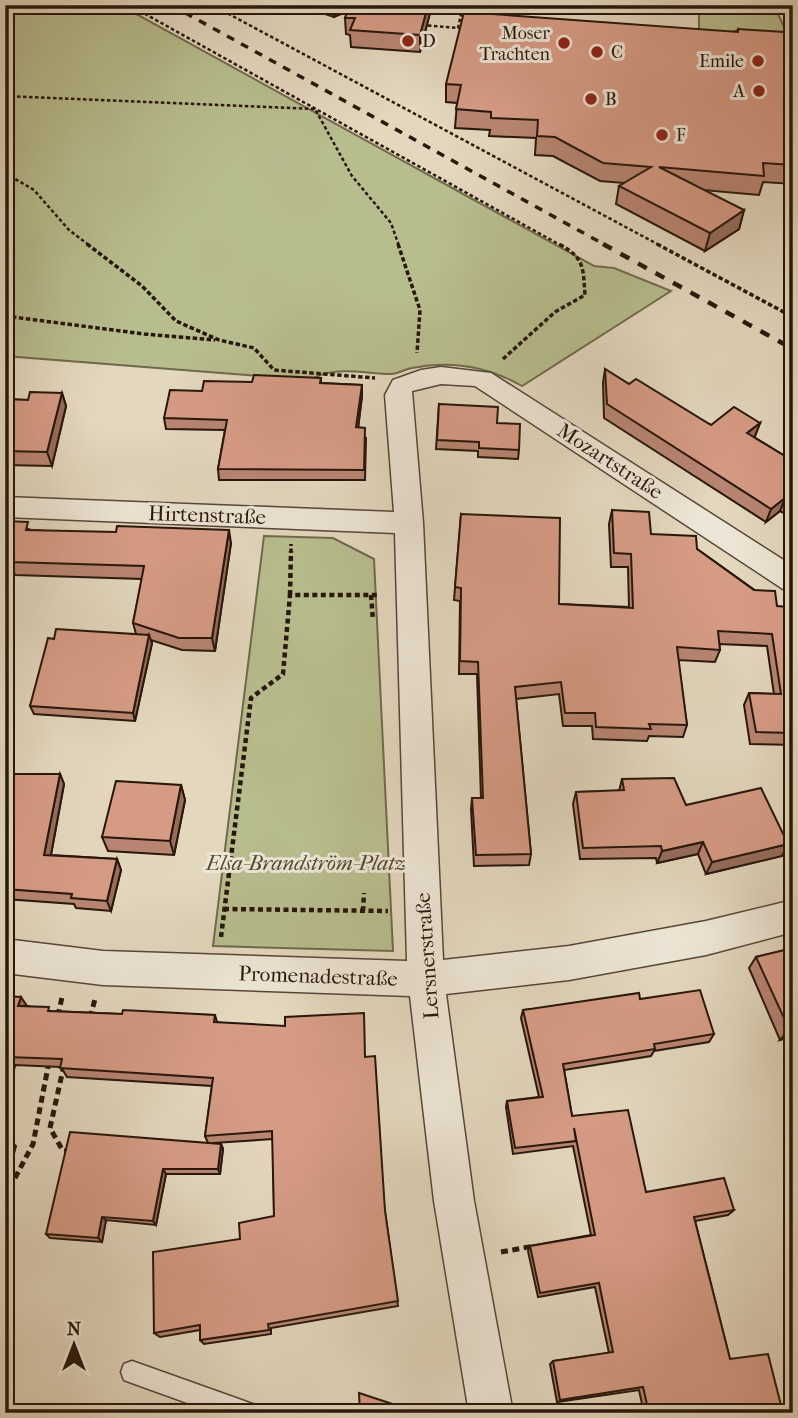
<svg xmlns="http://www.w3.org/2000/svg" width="798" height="1418" font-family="'IM FELL French Canon',serif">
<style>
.green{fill:#b8bd8e;stroke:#706a4c;stroke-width:2}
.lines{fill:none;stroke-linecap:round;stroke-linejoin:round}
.lane-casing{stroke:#564638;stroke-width:3}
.street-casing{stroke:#564638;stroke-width:3}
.path-far3{stroke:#27160b;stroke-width:2.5;stroke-dasharray:3.5 2.5;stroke-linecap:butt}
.path-far2{stroke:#27160b;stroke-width:3.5;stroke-dasharray:4.5 2.5;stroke-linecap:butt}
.path-far1{stroke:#27160b;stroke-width:4.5;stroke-dasharray:5 3.5;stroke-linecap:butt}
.path{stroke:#27160b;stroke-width:5;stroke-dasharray:7 4.5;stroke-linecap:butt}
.lane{fill:#ede5d5;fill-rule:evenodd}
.street{fill:#ede5d5;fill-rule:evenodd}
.rail-far1{stroke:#27160b;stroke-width:3.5;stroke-dasharray:8 8;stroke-linecap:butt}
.rail{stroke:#27160b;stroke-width:4.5;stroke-dasharray:10 10;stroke-linecap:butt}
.wall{fill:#b88572;stroke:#27160b;stroke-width:2}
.shaded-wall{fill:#966c5d;stroke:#27160b;stroke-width:2}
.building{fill:#d69b85;stroke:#27160b;stroke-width:2}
.poi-dot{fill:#8f2418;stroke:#ede5d5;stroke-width:2.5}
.labels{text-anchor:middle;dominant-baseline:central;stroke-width:6;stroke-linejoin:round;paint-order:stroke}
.far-poi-label{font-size:18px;fill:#27160b;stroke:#ede5d5;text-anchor:start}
.street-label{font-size:21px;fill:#27160b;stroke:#ede5d5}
.park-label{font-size:21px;font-style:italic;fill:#524832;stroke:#ede5d5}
</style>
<rect width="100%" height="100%" fill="#e3d7be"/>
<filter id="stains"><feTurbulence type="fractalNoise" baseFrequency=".00286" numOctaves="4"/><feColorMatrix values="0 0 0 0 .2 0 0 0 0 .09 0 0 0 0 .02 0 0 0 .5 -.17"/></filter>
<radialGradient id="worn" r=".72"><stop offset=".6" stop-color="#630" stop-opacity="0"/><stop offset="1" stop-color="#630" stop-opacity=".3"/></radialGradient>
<g class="green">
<path d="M5 5H120L594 266 614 268 671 291 522 386C487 366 452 360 412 368 404 369 399 374 391 374 366 374 332 365 311 380L5 356Z"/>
<polygon points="699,5 774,5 793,47 780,50 699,47"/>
<polygon points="264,536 333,538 374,559 393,951 213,946"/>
</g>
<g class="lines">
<defs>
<polygon id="lane" points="132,1361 247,1402 255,1405 258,1413 215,1413 132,1383 124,1380 121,1372 124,1364"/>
<polygon id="street" points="441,367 491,373 793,566 793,592 783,589 475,386 441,384 412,391 423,523 443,960 569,946 706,921 793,900 793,932 706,955 569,980 446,994 474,1201 513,1413 469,1413 434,1201 410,996 103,985 5,973 5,939 103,951 407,961 395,533 5,517 5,497 394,512 385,395 393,380 421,370"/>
</defs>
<use href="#lane" class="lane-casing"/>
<use href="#street" class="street-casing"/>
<g class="path-far3">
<polyline points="129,5 562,246"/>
<polyline points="212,5 661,246"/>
<polyline points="422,25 458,28 463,5"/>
<polyline points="784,50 789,83"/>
<polyline points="5,96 315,109 352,176 391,223 399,246"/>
<polyline points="5,173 34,190 69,230 90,246"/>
</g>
<g class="path-far2">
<polyline points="87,244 142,286 176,321 219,340 254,348 274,370 375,378"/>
<polyline points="398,244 420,310 417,353"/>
<polyline points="657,244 793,317"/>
<polyline points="5,316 144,334 215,340"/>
<path d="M503 359 555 312 585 295C583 268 585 258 559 244"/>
<polyline points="291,553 291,544"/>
</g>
<g class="path-far1">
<polyline points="290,595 291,551"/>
<polyline points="371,595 373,620"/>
<polyline points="224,909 388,911"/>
<polyline points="363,911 364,893"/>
<polyline points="221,937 251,698 283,674 290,595 380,595"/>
</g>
<g class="path">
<polyline points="58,1016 62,997"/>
<polyline points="90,1018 95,999"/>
<polyline points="64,1065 50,1128 63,1151 69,1151"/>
<polyline points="15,1178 33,1144 49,1062"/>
<polyline points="501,1252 534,1246"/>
</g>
<use href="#lane" class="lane"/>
<use href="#street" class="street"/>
<polyline class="rail-far1" points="171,5 607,246"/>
<polyline class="rail" points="603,244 793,349"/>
</g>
<g class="wall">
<polygon points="297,5 432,5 420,52 351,47 350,35 346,34 345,18 348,11 334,17"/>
<polygon points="738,29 788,80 793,93 793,184 763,182 759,195 703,190 744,210 739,229 705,251 616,204 619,186 624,183 600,181 553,156 535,155 536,138 489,136 490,130 455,128 457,103 446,102 446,84 737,31"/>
<polygon points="605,369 629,384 711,425 760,423 755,436 754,437 793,461 793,518 780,511 766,522 604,418 603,383"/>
<polygon points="321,378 321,383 362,385 362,396 358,427 366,438 365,480 219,480 218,469 225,430 166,429 164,418 202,391 252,382"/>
<polygon points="62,393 66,406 52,466 5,465 5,399 28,400"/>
<polygon points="439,404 519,450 518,459 478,457 478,451 436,449"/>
<polygon points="612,510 651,534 697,549 777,606 791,622 793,622 793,745 750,744 744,705 749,693 774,694 767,646 719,644 720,650 715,662 678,660 687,725 683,737 649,736 647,741 593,739 592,726 563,726 559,694 516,699 531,854 529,865 474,866 471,809 472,798 481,798 477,674 459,674 460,601 454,600 461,514 559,604 629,607 628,567 611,567 609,524"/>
<polygon points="5,521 31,530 231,543 215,651 182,650 151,640 152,643 135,721 34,714 30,706 54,639 136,634 133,623 142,579 15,575 14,572 5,572"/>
<polygon points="5,774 60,774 64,784 51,855 117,859 121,870 111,911 76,908 74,904 5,899"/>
<polygon points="622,779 686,805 788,844 782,856 706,874 698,854 657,863 656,858 580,859 573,804 576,792 619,791"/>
<polygon points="181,785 185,800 174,855 108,851 102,837"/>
<polygon points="793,948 793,1047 789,1037 780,1040 749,968 756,957"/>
<polygon points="5,996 27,1006 51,1011 122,1014 215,1015 217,1022 366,1057 385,1211 398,1306 271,1328 271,1334 204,1344 200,1340 200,1330 160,1337 154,1333 240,1239 274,1216 273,1139 213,1143 221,1144 223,1149 220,1174 166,1174 156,1225 106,1220 102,1242 50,1238 46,1234 208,1143 205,1136 212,1086 67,1077 61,1067 15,1065 13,1074 5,1074"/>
<polygon points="640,999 714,1034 709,1042 654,1051 651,1056 564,1070 572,1116 646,1192 734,1210 728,1215 695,1221 730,1359 783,1413 644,1413 639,1390 557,1402 550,1364 553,1361 609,1353 595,1287 538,1297 528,1251 530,1246 591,1235 573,1146 513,1154 506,1107 507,1101 539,1097 521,1018 523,1010"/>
</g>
<g class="shaded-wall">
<polygon points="334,5 356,5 356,7 334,17"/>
<polygon points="428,5 432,5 420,52 420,35"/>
<polygon points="744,210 739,229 705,251 710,233"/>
<polygon points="362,385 362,396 357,438 356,427"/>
<polygon points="62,393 66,406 52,466 47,452"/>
<polygon points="760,423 755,436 743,446 747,433"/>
<polygon points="785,498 780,511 766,522 771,509"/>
<polygon points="229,530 231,543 215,651 212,638"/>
<polygon points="149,635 152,643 135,721 133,713"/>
<polygon points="60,774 64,784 49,865 44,855"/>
<polygon points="181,785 185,800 174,855 170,841"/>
<polygon points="703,842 698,854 657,863 662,851"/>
<polygon points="788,844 782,856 706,874 712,862"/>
<polygon points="117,859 121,870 111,911 107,901"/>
<polygon points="21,997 27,1006 18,1006"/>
<polygon points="793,1028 793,1033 789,1037 780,1040 789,1029"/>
<polygon points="8,1057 15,1065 13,1074 6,1066"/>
<polygon points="7,1137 16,1146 5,1188 5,1142"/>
<polygon points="221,1144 223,1149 220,1174 218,1169"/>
<polygon points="163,1169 166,1174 156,1225 153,1221"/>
<polygon points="102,1217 106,1220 102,1242 98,1238"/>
</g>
<g class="building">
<polygon points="350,5 428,5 420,35 350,30 355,18 345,18"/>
<polygon points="464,12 738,32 738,29 784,32 788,80 791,80 793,93 793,165 763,163 764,176 659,167 744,210 710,233 619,186 651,167 603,163 555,137 537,136 538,120 491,118 491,112 456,109 461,85 446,84"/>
<polygon points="605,369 629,384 636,379 711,425 734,407 760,423 747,433 793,461 793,502 785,498 771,509 607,404"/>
<polygon points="254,375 321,378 320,383 362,385 356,427 365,428 364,470 218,469 227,420 164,418 170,390 202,391 204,381 252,382"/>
<polygon points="30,392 62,393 47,452 5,451 5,399 28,400"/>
<polygon points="439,404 498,407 497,423 520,424 519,450 479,448 479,442 437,440"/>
<polygon points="612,510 649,512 651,534 696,536 697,549 754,590 775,591 777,606 788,607 791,622 793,622 793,733 756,732 749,693 781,694 772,634 718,631 720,650 677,647 687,725 649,724 651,729 596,727 595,713 565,713 561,682 515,687 531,854 476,855 472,798 483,798 478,662 460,661 461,588 455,587 461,514 560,518 559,604 633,608 631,554 614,553"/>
<polygon points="5,521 28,522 26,530 116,532 117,526 229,530 212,638 179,638 133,623 144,566 10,562 11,559 5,559"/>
<polygon points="56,629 149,635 133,713 30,706 48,638 54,639"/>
<polygon points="5,774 60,774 44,855 117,859 107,901 71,898 72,894 5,889"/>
<polygon points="674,778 686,805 761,788 788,844 712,862 703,842 662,851 661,846 583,848 576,792 624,790 622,779"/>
<polygon points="116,781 181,785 170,841 102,837"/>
<polygon points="793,948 793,1028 789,1029 756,957"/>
<polygon points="700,990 714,1034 654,1044 655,1049 563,1064 572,1116 628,1110 646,1192 724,1178 734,1210 694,1217 730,1359 768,1354 783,1413 649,1413 643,1387 560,1400 553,1361 613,1352 599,1283 540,1293 530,1246 595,1235 574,1128 576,1141 515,1148 507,1101 543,1097 523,1010 639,993 640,999"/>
<polygon points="5,996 21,997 18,1006 49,1007 48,1011 122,1014 123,1010 215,1015 214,1022 285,1026 285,1017 364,1013 365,1057 375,1056 385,1211 398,1301 268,1324 269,1330 200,1340 200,1325 154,1333 153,1252 240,1239 239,1223 274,1216 272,1131 205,1136 213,1078 60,1068 62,1059 8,1057 5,1066"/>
<polygon points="70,1132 221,1144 218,1169 163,1169 153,1221 102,1217 98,1238 46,1234"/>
<polygon points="359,1393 420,1413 360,1413"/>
<polygon points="176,1404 203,1413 174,1413"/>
</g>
<g class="poi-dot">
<circle cx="408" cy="41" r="7"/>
<circle cx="564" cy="43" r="7"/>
<circle cx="597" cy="52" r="7"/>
<circle cx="758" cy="61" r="7"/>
<circle cx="759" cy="91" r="7"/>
<circle cx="591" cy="99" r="7"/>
<circle cx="662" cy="135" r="7"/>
</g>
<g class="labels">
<g class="far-poi-label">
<text x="550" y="33" text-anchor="end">Moser<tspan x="550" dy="21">Trachten</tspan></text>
<text x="422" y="41">D</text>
<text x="611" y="52">C</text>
<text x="744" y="61" text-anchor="end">Emile</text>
<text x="745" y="91" text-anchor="end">A</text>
<text x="605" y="99">B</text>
<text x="676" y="135">F</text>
</g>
<g class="street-label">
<text transform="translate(610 461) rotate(33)">Mozartstraße</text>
<text transform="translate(207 515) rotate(2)">Hirtenstraße</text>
<text transform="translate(427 956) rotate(-94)">Lersnerstraße</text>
<text transform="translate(318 976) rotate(2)">Promenadestraße</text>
</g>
<g class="park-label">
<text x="306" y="863">Elsa-Brandström-Platz</text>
</g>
</g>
<rect width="798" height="1418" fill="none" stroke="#e3d7be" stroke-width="28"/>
<rect x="7" y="7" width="784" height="1404" fill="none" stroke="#27160b" stroke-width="3.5"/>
<rect x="14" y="14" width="770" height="1390" fill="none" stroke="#27160b" stroke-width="2"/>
<g transform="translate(74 1345)" stroke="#ede5d5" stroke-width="5" paint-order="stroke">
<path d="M0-5L12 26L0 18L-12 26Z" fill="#27160b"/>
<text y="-10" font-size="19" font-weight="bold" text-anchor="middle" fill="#27160b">N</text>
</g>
<rect width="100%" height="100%" filter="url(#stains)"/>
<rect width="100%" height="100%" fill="url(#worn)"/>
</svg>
